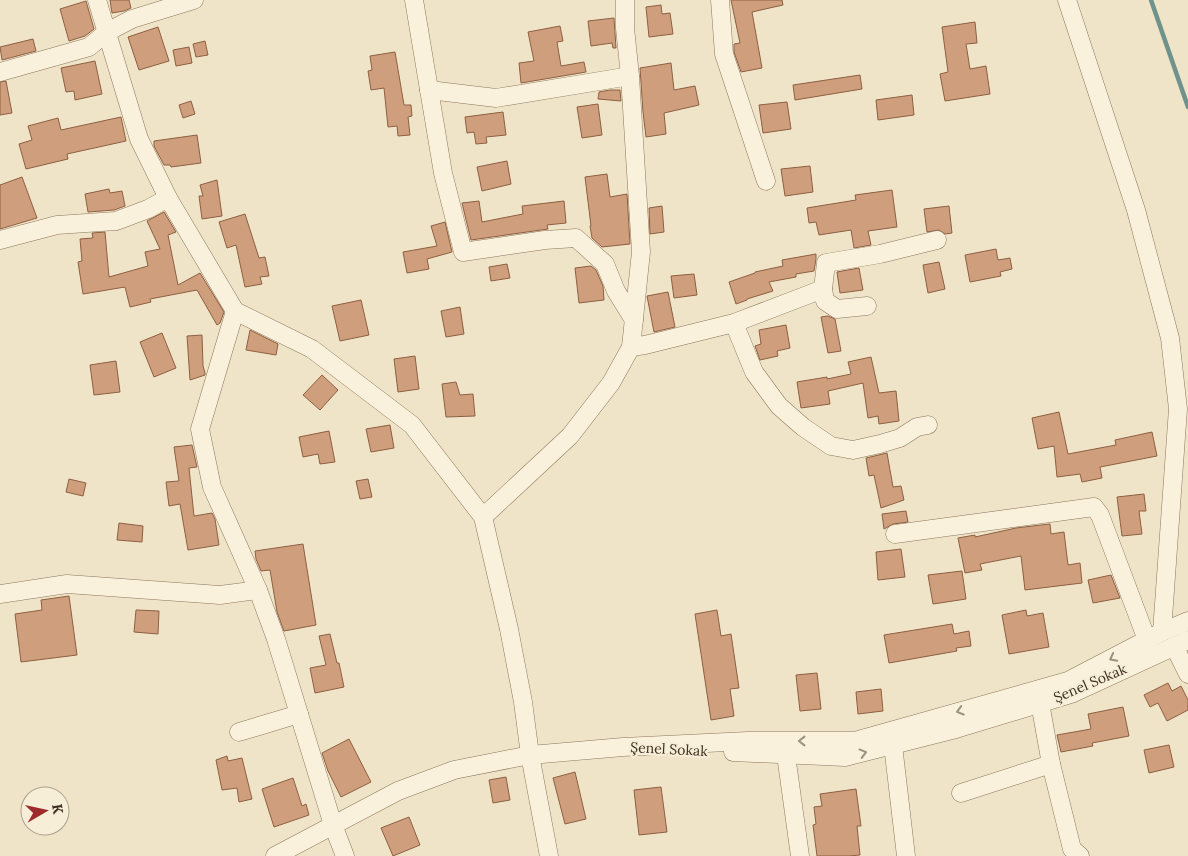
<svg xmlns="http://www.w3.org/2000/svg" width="1188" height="856" font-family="Lora,serif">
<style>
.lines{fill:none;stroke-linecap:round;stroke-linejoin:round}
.stream{stroke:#6f938a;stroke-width:4.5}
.building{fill:#cf9f7d;stroke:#8d5f41}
.minor-casing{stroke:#8d765c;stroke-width:19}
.minor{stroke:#faf1dc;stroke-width:18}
.oneway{stroke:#9c907e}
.labels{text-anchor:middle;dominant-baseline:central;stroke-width:4.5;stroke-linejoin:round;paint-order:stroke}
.street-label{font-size:14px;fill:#3d2e20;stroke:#f7eed8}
</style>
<rect width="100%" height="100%" fill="#f0e4c8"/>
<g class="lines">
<polyline class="stream" points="1151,0 1188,107"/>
</g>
<g class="building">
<polygon points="110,0 129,0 131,8 124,11 112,13"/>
<polygon points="731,0 782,0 783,5 752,12 762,68 741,72 734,52 734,44 740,43"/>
<polygon points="86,1 94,29 85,36 69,41 60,9"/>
<polygon points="661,5 662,14 670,13 673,34 649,37 646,7"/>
<polygon points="614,18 616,48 613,48 612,43 591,46 588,21"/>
<polygon points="975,22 977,43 966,44 970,69 986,66 990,94 945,101 940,74 948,72 942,27"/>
<polygon points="560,26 563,41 557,42 561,66 584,62 586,72 521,83 519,63 534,61 528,32"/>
<polygon points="158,27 169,61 139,70 128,37"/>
<polygon points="33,39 36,51 2,60 0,47"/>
<polygon points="205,41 208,55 196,57 193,44"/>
<polygon points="189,47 192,63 176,66 173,50"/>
<polygon points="395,52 404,105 411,105 412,116 408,117 410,135 398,136 397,126 388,127 384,88 371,90 368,71 372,70 370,56"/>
<polygon points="95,61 102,94 75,100 74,91 66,92 61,68"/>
<polygon points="671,63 674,90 695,86 699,105 664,113 666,134 646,137 643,112 640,68"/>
<polygon points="860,75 862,89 795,100 793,85"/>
<polygon points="6,81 12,113 0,115 0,82"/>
<polygon points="610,90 620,90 621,101 598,99 599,92"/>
<polygon points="912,95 914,115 878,120 876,100"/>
<polygon points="191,101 195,114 183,118 179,105"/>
<polygon points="787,102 791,129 763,133 759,105"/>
<polygon points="598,104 602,135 582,138 577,107"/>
<polygon points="503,112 506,135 486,137 487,143 476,144 474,132 467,133 465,117"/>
<polygon points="121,117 126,141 67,154 68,159 26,169 19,144 32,140 28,126 58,118 61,130"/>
<polygon points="197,135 201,163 171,167 170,165 164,165 154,146 154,141"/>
<polygon points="507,161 511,184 482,191 477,167"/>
<polygon points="810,166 813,192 785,196 781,169"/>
<polygon points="607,174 610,197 627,194 630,244 602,247 592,238 590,226 591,226 585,177"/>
<polygon points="22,177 37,218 0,229 0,185"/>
<polygon points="217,180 222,216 202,219 199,196 203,196 200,185"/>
<polygon points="109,189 110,193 122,191 125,206 114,210 88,212 85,194"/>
<polygon points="892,190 897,227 868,231 871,245 854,248 851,230 819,235 816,222 809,223 807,208 856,200 855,195"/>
<polygon points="479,201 482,222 523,214 522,206 564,201 566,223 547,225 548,229 471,240 462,203"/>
<polygon points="662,206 664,232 650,234 649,208"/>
<polygon points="949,206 952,233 945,234 939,230 927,232 924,209"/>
<polygon points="164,212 176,232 168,235 178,285 200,273 224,312 220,323 217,325 197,290 150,299 151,302 130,307 125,287 83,294 78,262 82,261 80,239 93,238 92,233 105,232 109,277 148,266 145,252 160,249 147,221"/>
<polygon points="245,214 259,258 265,257 269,276 260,277 262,284 245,287 236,245 227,248 219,222"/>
<polygon points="445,222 452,252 427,259 429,269 407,273 403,252 437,246 431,226"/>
<polygon points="996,249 998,260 1010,258 1012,269 1000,272 1001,276 970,282 965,255"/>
<polygon points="816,254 816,259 814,271 796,274 796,277 769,282 773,291 747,299 747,300 736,304 729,282 755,273 755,272 783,266 782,260"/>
<polygon points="939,262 945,289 928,293 923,265"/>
<polygon points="507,264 510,278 491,281 489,267"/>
<polygon points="591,266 596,270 603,286 604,300 579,303 575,268"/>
<polygon points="859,268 863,290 840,293 837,272"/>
<polygon points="694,274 697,295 674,298 671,276"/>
<polygon points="668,292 675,327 654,332 647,296"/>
<polygon points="361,300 369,335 340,341 332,306"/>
<polygon points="460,307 464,334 446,337 441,311"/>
<polygon points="828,316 835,319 841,351 828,353 821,317"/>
<polygon points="786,325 790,348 777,351 778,356 760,360 755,346 761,344 759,330"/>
<polygon points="250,330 278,344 276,355 246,350"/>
<polygon points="162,333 176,368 154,377 140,342"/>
<polygon points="202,335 203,366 205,373 205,375 190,380 187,336"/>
<polygon points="415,356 419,389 398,392 394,359"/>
<polygon points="871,357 879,393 896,391 899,421 879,424 878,416 868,418 863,383 828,391 830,404 801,408 797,382 827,377 827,379 851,374 848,362"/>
<polygon points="116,361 120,392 94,395 90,365"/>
<polygon points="322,375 338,390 320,410 303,395"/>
<polygon points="456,382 460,395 473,394 475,416 446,417 442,384"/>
<polygon points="1059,412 1068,454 1116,445 1115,440 1152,432 1157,456 1100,467 1102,478 1082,482 1080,474 1057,477 1054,446 1038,449 1032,418"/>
<polygon points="390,425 394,448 371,452 366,429"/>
<polygon points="329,431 335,462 320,464 318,454 303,457 299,437"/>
<polygon points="192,445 197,467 189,468 194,516 212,513 215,519 219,545 188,550 180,504 169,506 166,482 179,481 174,447"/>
<polygon points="887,453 893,487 901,486 904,500 881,508 874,475 869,476 866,458"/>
<polygon points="69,479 86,483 83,496 66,492"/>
<polygon points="368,479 372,497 360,499 356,481"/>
<polygon points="1144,494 1146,511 1139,511 1142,534 1122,536 1117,497"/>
<polygon points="906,511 908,522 893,524 884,529 882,514"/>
<polygon points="119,523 143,526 142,542 117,540"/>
<polygon points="1050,524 1051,534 1064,532 1068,565 1080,563 1082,583 1025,590 1021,556 980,564 982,570 965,573 958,538 975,535 975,537 1016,528"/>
<polygon points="303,544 316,625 284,631 277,612 270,570 261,571 256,559 255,551"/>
<polygon points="901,549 905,577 878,580 876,552"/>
<polygon points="962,571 966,599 933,604 928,575"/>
<polygon points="1111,575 1120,598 1093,603 1088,580"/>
<polygon points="69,596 77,655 21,662 15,614 42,610 41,600"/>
<polygon points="136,610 159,611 158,634 134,632"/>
<polygon points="717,610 721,636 731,634 739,688 730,689 734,716 711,720 695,614"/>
<polygon points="1026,610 1027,616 1043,613 1049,647 1009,654 1002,615"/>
<polygon points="952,624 954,634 969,631 971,646 956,648 957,651 889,663 884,635"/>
<polygon points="330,634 337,663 339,663 344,687 315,693 310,668 326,665 319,636"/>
<polygon points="817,673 821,709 800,711 796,675"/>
<polygon points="1168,683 1172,691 1181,686 1188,700 1188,710 1167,721 1158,703 1150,707 1144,695"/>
<polygon points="881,689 883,711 858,714 856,692"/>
<polygon points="1123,707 1129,736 1092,743 1093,746 1061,752 1057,735 1091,729 1088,714"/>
<polygon points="349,739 371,782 341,797 328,771 322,753"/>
<polygon points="1169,745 1174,767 1149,773 1144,750"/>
<polygon points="227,756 228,761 242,758 252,799 239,802 237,788 222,790 216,760"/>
<polygon points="575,772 586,819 565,824 553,778"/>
<polygon points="506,777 510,800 493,803 489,780"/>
<polygon points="293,778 302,806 306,804 309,815 274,827 262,789"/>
<polygon points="661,787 667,832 639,835 634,790"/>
<polygon points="856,789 861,826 857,826 860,855 849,856 817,856 813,825 816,824 814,807 822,806 820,794"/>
<polygon points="409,817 420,845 393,856 381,828"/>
</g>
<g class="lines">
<defs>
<g id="minor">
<polyline points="97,0 139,139 168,198 235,311 312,349 412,425 483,517 509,629 523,702 530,755 549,856"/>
<polyline points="414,0 443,173 463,252 545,240 576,238 605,264 616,291 634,320"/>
<polyline points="720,0 724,54 766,181"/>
<polyline points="1067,0 1136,210 1170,338 1178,409 1162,632"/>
<polyline points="0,72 89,47 107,32 132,19 194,0"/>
<polyline points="429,90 496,98 630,76"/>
<polyline points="0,240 57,225 116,221 148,209 168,198"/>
<polyline points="867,306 837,309 825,301 823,289 826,263 880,254 937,240"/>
<polyline points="235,311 200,429 212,487 258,590 276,639 333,825 345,856"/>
<polyline points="734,323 754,372 779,406 803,427 831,446 853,450 880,444 900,438 917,427 928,425"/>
<polyline points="631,347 645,345 734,323 823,289"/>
<polyline points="483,517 570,436 611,383 631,347 641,252 630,76 625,28 625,0"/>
<polyline points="895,534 1094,507 1100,515 1147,640"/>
<polyline points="0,594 67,584 220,595 258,590"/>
<polyline points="1174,646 1188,674"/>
<polyline points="239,732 299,714"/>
<polyline points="893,745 906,856"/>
<polyline points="733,752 845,757 956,729 1071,694 1188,640"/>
<polyline points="786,755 800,856"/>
<polyline points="1051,764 1072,849 1080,856"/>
<polyline points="961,793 1051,764 1040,703"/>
<polyline points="275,856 398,791 454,770 530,755 623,747 748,741 855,741 1068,681 1162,632 1188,621"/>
</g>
</defs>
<use href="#minor" class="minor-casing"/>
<use href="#minor" class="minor"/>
</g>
<defs><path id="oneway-chevron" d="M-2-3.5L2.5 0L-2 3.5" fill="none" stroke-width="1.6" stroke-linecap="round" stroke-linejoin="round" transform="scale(1.25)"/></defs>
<g class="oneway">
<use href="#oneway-chevron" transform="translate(1113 658) rotate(152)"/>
<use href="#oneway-chevron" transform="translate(960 711) rotate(164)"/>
<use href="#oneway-chevron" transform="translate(802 741) rotate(180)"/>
<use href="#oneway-chevron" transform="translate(863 753) rotate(-15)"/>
</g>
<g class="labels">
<g class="street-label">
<text transform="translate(1090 683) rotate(-23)">Şenel Sokak</text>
<text transform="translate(669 749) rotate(3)">Şenel Sokak</text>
</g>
</g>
<g transform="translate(45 811) rotate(81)"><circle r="24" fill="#f7eed8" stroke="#ada18e"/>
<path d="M0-4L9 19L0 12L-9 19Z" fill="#9e2a2b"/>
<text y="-8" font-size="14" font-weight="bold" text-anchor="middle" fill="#3d2e20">K</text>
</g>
</svg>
